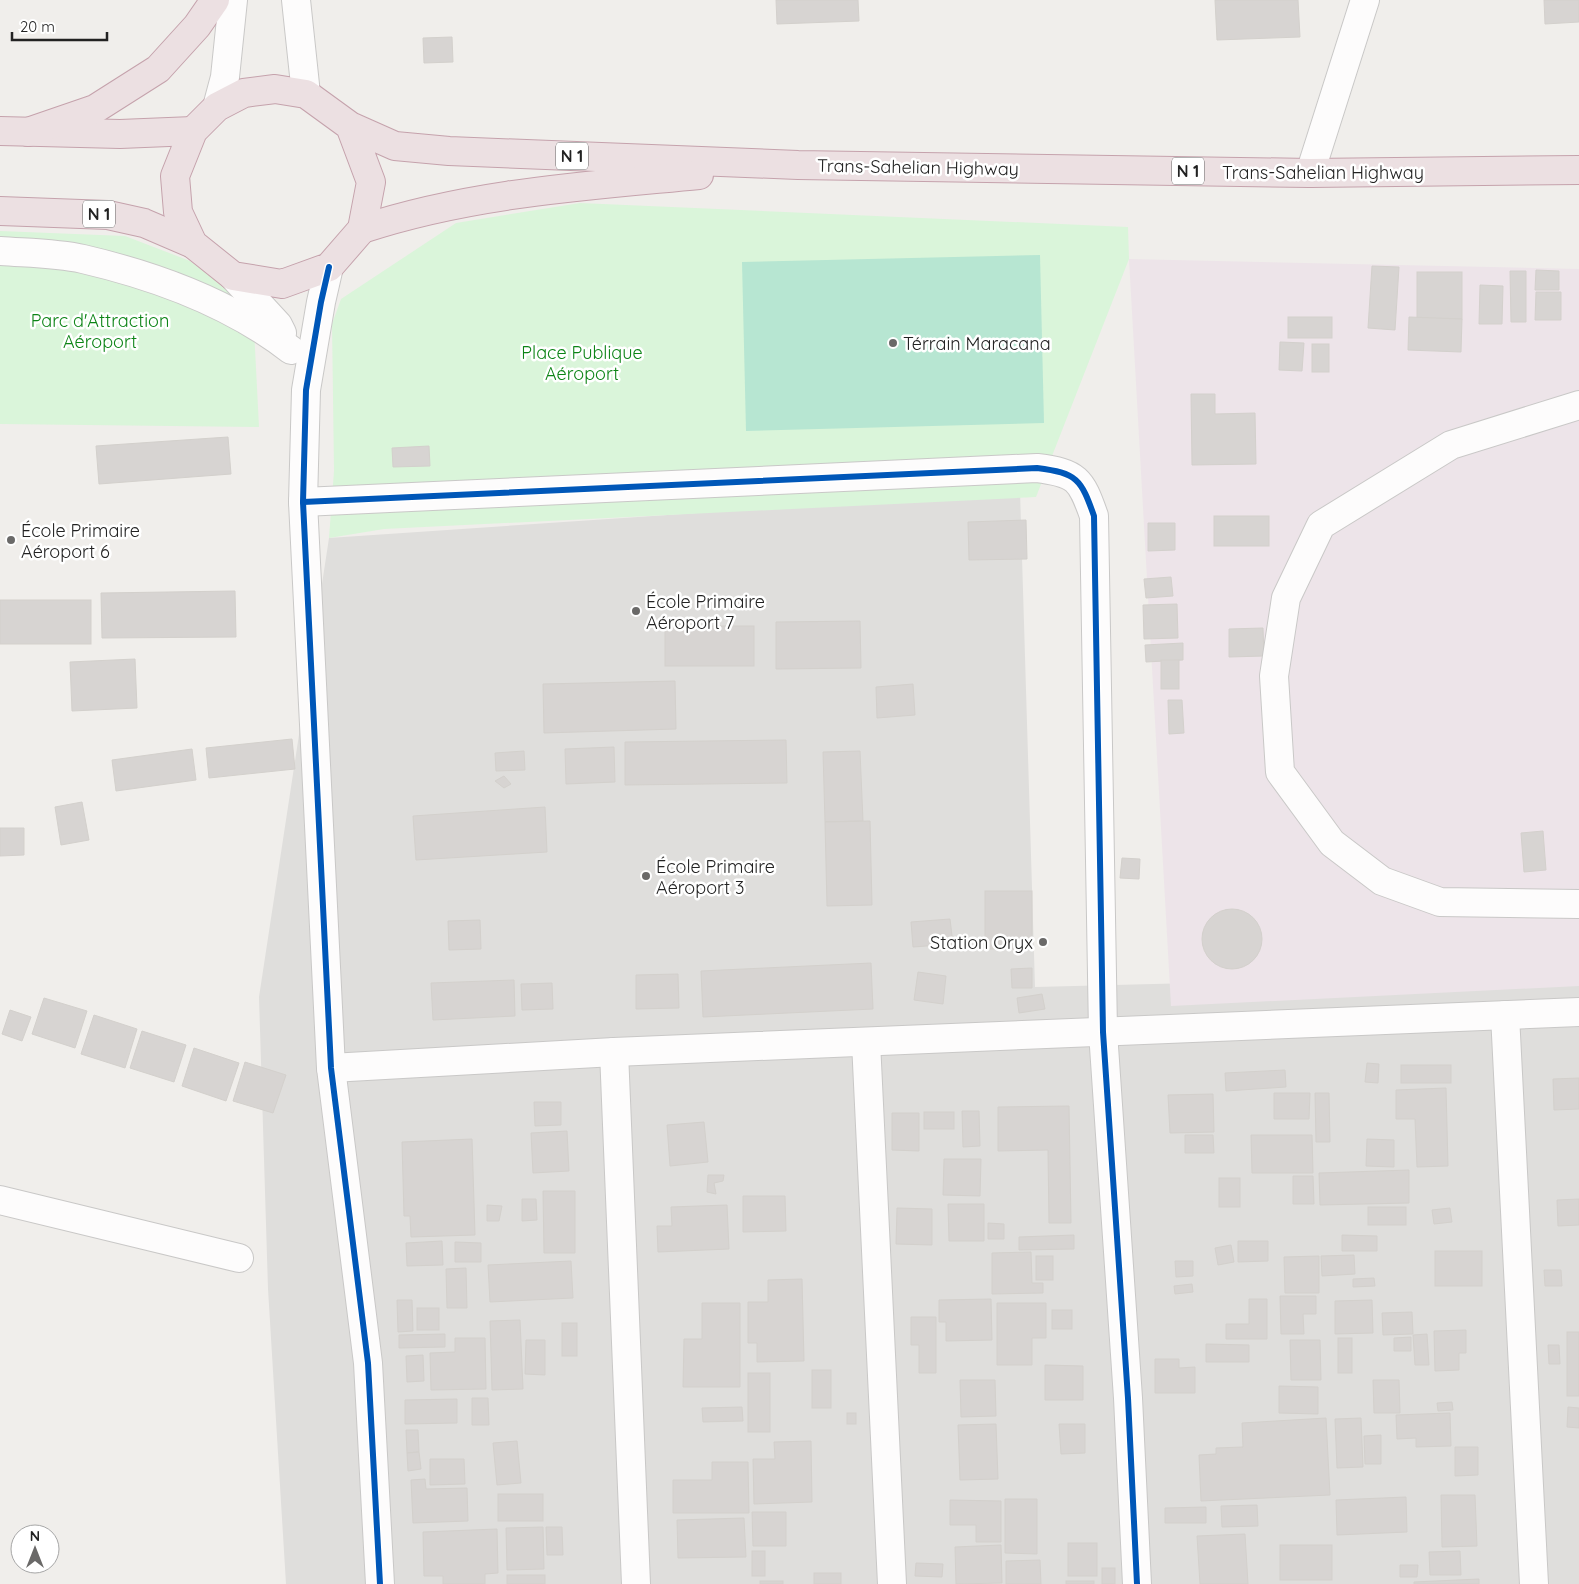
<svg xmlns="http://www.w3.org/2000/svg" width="1579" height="1584" font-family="Quicksand,sans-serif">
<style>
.residential{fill:#dfdedc}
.industrial{fill:#ede4e9}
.park{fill:#daf5da}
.pitch{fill:#b7e6d2}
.building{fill:#d7d4d2;stroke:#d3d0cc}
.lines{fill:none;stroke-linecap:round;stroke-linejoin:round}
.minor-casing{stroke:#c9c8c7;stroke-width:30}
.highway-casing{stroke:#c5a2ac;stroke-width:30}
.minor{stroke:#fdfcfc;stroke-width:28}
.highway{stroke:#ece0e2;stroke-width:28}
.cycleway-casing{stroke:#fff;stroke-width:9}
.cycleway{stroke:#0057b8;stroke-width:6}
.poi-dot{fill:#6a6968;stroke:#fff;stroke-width:2}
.labels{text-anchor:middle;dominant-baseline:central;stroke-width:5;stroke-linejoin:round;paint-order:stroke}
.shield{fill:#fff;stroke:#646464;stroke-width:1}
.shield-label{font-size:16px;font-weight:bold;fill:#222}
.street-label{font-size:18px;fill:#222;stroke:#fff}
.park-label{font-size:18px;fill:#0c8416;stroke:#fff}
.poi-label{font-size:18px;fill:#222;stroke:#fff;text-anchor:start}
</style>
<rect width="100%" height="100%" fill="#f0eeeb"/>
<polygon class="residential" points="1020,491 1035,987 1579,973 1579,1584 286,1584 268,1289 259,997 329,538"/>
<polygon class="industrial" points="1129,259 1579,269 1579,986 1171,1006"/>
<g class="park">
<polygon points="580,203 1128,227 1129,259 1036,497 384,529 329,538 334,471 332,324 341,299 456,223"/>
<polygon points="0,231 125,236 190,261 253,309 259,427 0,424"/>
</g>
<polygon class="pitch" points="1040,255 1044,423 746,431 742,262"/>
<g class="building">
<polygon points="776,0 858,0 859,21 777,24"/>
<polygon points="1215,0 1298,0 1300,37 1217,40"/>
<polygon points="1544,0 1579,0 1579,22 1545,24"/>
<polygon points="452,37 453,62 424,63 423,38"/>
<polygon points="1372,266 1399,267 1395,330 1368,328"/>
<polygon points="1536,270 1559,271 1559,290 1535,290"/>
<polygon points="1510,271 1526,271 1526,322 1511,322"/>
<rect x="1417" y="272" width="45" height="47"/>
<polygon points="1480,285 1503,286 1502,324 1479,324"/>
<polygon points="1536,292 1561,292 1561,320 1535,320"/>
<rect x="1288" y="317" width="44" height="21"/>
<polygon points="1409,317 1462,319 1461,352 1408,350"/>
<polygon points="1280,342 1304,343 1302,371 1279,370"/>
<rect x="1312" y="344" width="17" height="28"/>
<polygon points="1191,394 1215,394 1215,414 1255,413 1256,464 1192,465"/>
<polygon points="228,437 231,474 99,484 96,446"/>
<polygon points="429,446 430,466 393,467 392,448"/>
<rect x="1214" y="516" width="55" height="30"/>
<polygon points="1026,520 1027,559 969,560 968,522"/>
<polygon points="1148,523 1175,523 1175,550 1148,551"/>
<polygon points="1171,577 1173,596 1146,598 1144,579"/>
<polygon points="235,591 236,637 102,638 101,593"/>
<rect x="0" y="600" width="91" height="44"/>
<polygon points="1177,604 1178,638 1144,639 1143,605"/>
<polygon points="860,621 861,668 776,669 776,622"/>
<rect x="665" y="626" width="89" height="40"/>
<polygon points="1263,628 1264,656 1229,657 1229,629"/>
<polygon points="1183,643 1183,660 1146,662 1145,645"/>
<polygon points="135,659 137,708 72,711 70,662"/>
<rect x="1161" y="660" width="18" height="29"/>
<polygon points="675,681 676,729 544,733 543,684"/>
<polygon points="913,684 915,715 877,718 876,687"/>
<polygon points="1168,700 1182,700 1184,733 1169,734"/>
<polygon points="292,739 295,769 209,778 206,748"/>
<polygon points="786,740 787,783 625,785 625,742"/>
<polygon points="614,747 615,782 566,784 565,749"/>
<polygon points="192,749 196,780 116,791 112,760"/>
<polygon points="524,751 525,770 496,771 495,753"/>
<polygon points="860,751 863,821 825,822 823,752"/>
<polygon points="504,776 511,784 504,788 495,781"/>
<polygon points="82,802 89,840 61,845 55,807"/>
<polygon points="545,807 547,852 416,860 413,816"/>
<polygon points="870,821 872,905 827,906 825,822"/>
<polygon points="0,828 24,828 24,855 0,856"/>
<polygon points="1543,831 1546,870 1524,872 1521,833"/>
<polygon points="1122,858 1140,859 1139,879 1120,878"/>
<rect x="985" y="891" width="47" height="58"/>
<circle cx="1232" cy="939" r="30"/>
<polygon points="950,919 953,944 913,947 911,922"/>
<polygon points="480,920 481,949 449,950 448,921"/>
<polygon points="871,963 873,1009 703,1017 701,971"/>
<polygon points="1032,968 1032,988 1012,988 1011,969"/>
<polygon points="918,972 946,976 943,1004 914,1000"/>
<polygon points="678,974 679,1008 636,1009 636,975"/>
<polygon points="514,980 515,1016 433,1020 431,983"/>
<polygon points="552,983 553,1009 522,1010 521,984"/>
<polygon points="1042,994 1045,1009 1019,1013 1017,998"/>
<polygon points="44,998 87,1011 75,1048 32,1034"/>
<polygon points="10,1010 31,1017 22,1041 2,1034"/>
<polygon points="94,1015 137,1029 125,1068 81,1054"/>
<polygon points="142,1031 186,1045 174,1082 130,1068"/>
<polygon points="194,1048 239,1063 226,1101 182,1086"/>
<polygon points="245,1062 286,1075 273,1113 233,1101"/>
<polygon points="1367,1063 1379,1064 1378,1083 1365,1082"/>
<rect x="1401" y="1065" width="50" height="18"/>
<polygon points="1285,1070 1286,1087 1226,1091 1225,1073"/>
<polygon points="1579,1078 1579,1109 1554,1110 1553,1079"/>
<polygon points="1446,1088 1448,1166 1417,1167 1415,1119 1396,1119 1396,1090"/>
<polygon points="1274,1093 1310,1093 1309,1119 1274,1119"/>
<polygon points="1315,1093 1329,1093 1330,1142 1316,1142"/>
<polygon points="1213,1094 1214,1132 1170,1133 1168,1095"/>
<polygon points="534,1102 561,1102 561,1125 535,1126"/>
<polygon points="1069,1106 1071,1223 1049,1223 1048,1150 998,1151 998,1107"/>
<polygon points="962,1111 979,1111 980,1146 963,1147"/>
<rect x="924" y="1112" width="30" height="17"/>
<polygon points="892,1113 919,1113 919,1151 892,1150"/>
<polygon points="704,1122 708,1162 670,1166 667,1125"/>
<polygon points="567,1131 569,1171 533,1173 531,1133"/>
<polygon points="1185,1135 1213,1135 1214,1153 1185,1153"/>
<polygon points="1251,1135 1312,1135 1313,1173 1252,1173"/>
<polygon points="472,1139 475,1235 411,1237 410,1216 404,1216 402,1142"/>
<polygon points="1367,1139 1394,1140 1394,1167 1366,1166"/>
<polygon points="944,1159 981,1159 980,1196 943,1195"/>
<polygon points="1409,1170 1409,1203 1320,1205 1319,1173"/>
<polygon points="708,1175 724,1175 723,1181 714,1183 716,1194 707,1192"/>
<polygon points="1293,1176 1313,1176 1314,1204 1293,1204"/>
<rect x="1219" y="1178" width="21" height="29"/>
<polygon points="543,1191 575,1191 575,1253 544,1253"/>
<polygon points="743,1196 785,1196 786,1231 743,1232"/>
<polygon points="522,1199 536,1199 537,1220 522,1221"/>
<polygon points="1579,1199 1579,1225 1558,1226 1557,1200"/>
<polygon points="948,1204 984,1204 984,1241 949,1241"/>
<polygon points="487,1205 502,1206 499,1221 487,1221"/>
<polygon points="727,1205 729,1249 658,1252 657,1226 672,1226 671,1207"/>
<rect x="1368" y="1207" width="38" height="18"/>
<polygon points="897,1208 932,1209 932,1245 896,1244"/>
<polygon points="1450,1208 1452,1222 1434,1224 1432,1210"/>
<polygon points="988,1223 1004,1224 1004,1239 988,1239"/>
<polygon points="1074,1235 1074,1249 1019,1250 1019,1237"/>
<polygon points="1342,1235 1377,1236 1377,1251 1342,1251"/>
<polygon points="442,1241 443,1265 407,1266 406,1243"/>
<polygon points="1238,1241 1268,1241 1268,1261 1238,1262"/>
<polygon points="455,1242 481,1243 481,1262 455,1262"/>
<polygon points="1231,1245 1234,1262 1218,1265 1215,1248"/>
<rect x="1435" y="1251" width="47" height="35"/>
<polygon points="1031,1252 1032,1283 1043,1283 1043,1293 992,1294 992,1253"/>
<polygon points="1354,1255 1355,1274 1322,1276 1321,1256"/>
<rect x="1036" y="1256" width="17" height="24"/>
<polygon points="1319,1256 1319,1293 1285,1293 1284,1257"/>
<polygon points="571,1261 573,1298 490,1302 488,1265"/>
<polygon points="1175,1261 1193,1261 1193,1276 1176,1277"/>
<polygon points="466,1268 467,1308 447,1308 446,1269"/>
<polygon points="1544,1270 1561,1270 1562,1286 1545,1286"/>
<polygon points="1374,1278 1375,1286 1353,1287 1353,1279"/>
<polygon points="802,1279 804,1361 757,1362 757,1343 748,1343 748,1302 768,1302 768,1280"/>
<polygon points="1192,1284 1193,1292 1175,1294 1174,1286"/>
<polygon points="1280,1296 1316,1296 1316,1314 1303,1314 1304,1334 1281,1334"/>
<polygon points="991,1299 992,1340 946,1341 946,1322 939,1322 939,1300"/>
<polygon points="1249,1299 1267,1299 1267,1339 1226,1339 1226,1324 1249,1324"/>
<polygon points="397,1300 412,1300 413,1331 398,1332"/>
<polygon points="1372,1300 1373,1333 1335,1334 1335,1301"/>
<polygon points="702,1303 740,1303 740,1387 683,1387 684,1339 702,1339"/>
<polygon points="997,1303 1046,1303 1046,1338 1032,1338 1032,1365 997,1365"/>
<rect x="417" y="1308" width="22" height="22"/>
<rect x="1052" y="1310" width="20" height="19"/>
<polygon points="1412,1312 1413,1334 1383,1335 1382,1313"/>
<polygon points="911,1317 936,1317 936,1373 919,1373 919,1345 911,1345"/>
<polygon points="520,1320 523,1389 492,1390 490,1321"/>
<rect x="562" y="1323" width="15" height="33"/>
<polygon points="1466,1330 1466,1353 1459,1353 1459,1370 1435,1371 1434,1331"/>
<rect x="1567" y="1332" width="12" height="64"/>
<polygon points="445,1334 445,1347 399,1348 399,1335"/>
<polygon points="1427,1334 1429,1365 1415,1365 1413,1335"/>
<polygon points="1411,1337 1411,1351 1394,1351 1394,1338"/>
<polygon points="455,1338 485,1338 486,1389 431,1390 430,1353 455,1352"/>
<rect x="1338" y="1338" width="14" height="35"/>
<polygon points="526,1340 545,1340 545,1375 525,1374"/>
<polygon points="1290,1340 1320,1340 1321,1380 1291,1380"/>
<polygon points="1206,1344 1249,1345 1249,1362 1206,1362"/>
<polygon points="1548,1345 1559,1345 1560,1364 1549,1364"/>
<polygon points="423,1355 424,1381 407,1382 406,1356"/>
<polygon points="1155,1359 1179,1359 1179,1368 1195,1367 1195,1393 1155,1393"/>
<polygon points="1045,1365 1083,1366 1083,1400 1045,1400"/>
<rect x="812" y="1370" width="19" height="38"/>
<rect x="748" y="1373" width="22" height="59"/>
<polygon points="960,1380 995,1380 996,1416 961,1417"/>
<polygon points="1373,1380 1399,1380 1400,1413 1374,1413"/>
<polygon points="1279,1386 1318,1387 1318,1414 1279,1413"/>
<polygon points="472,1398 488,1398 489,1425 472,1425"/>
<polygon points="457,1399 457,1423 405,1424 405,1400"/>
<polygon points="1452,1402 1453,1410 1438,1411 1437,1403"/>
<polygon points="742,1407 743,1421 703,1422 702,1408"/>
<polygon points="1568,1407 1579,1408 1579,1428 1567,1427"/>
<rect x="847" y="1413" width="9" height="11"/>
<polygon points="1450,1413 1451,1446 1416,1447 1416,1438 1397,1439 1396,1415"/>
<polygon points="1326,1418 1330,1495 1201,1501 1199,1455 1216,1454 1216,1448 1243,1447 1242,1423"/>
<polygon points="1361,1418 1363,1467 1337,1468 1335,1419"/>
<polygon points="996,1424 998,1479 960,1480 958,1425"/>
<polygon points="1059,1424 1085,1424 1085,1453 1061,1454"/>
<polygon points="406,1430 418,1430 419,1452 407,1453"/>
<polygon points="1381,1435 1381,1464 1365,1464 1364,1436"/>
<polygon points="517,1441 521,1483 497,1485 493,1443"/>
<polygon points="811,1441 812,1502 754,1504 753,1459 775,1459 774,1442"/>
<polygon points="1455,1447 1478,1447 1478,1475 1455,1476"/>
<polygon points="419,1452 421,1469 408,1471 407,1453"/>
<polygon points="430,1459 464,1459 465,1484 430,1485"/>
<polygon points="712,1462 748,1462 749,1513 673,1513 673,1480 712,1480"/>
<polygon points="425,1479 426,1489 467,1488 468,1521 413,1523 411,1480"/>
<rect x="498" y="1494" width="45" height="27"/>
<polygon points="1441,1495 1475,1495 1477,1546 1442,1547"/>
<polygon points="1406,1497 1407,1532 1337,1535 1336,1500"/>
<polygon points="1005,1499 1037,1499 1037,1554 1005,1553"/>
<polygon points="950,1500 1001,1501 1001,1542 976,1542 976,1525 950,1525"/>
<polygon points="1257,1505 1258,1526 1222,1527 1221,1506"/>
<polygon points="1206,1507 1206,1523 1165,1523 1165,1508"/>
<polygon points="752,1512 786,1512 786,1546 753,1546"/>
<polygon points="744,1518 746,1557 678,1558 677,1520"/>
<polygon points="543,1527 544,1569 507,1570 506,1528"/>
<polygon points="546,1527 562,1527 563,1555 547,1555"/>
<polygon points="497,1529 498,1573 485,1574 485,1584 443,1584 443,1576 424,1576 423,1532"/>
<polygon points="1245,1534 1248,1584 1200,1584 1197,1536"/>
<rect x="1068" y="1543" width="29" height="33"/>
<polygon points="1001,1545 1002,1583 956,1584 955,1547"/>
<rect x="1280" y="1545" width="52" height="35"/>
<rect x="752" y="1551" width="13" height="25"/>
<polygon points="1460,1551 1461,1575 1430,1575 1429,1552"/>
<polygon points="1040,1560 1041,1584 1006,1584 1006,1561"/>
<polygon points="916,1563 943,1564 942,1577 915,1576"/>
<polygon points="1400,1565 1418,1565 1417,1577 1400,1577"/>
<rect x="1102" y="1568" width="13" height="16"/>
<rect x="814" y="1573" width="27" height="11"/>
<rect x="507" y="1575" width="38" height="9"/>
<polygon points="1479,1579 1479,1584 1414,1584 1414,1582"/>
<rect x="760" y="1581" width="23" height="3"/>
<rect x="1066" y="1581" width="28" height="3"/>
</g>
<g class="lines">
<defs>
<g id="minor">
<polyline points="296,0 306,94"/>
<polyline points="217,107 225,77 233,0"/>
<polyline points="1310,173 1365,0"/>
<path d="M0 251C27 253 57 253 83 259 156 276 232 304 291 350"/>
<polyline points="329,267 321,302 306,390 303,502 331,1068 368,1363 380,1584"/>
<polyline points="233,276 278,325 282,333"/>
<polyline points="1579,405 1451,445 1321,525 1286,598 1274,676 1280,772 1332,843 1382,881 1440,902 1579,904"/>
<path d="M303 502 1037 468C1077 473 1081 479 1094 516L1103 1032 1128 1398 1137 1584"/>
<polyline points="1505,1015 1534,1584"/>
<polyline points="866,1042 892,1584"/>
<polyline points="614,1052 636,1584"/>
<polyline points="331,1068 614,1052 1579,1012"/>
<polyline points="0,1200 239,1258"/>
</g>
<g id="highway">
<polyline points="350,126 371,182 362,229 329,267 282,284 233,276 193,244 178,212 175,176 193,131 217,107 244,93 275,89 306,94 350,126 395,146 449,151 798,165 1310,173 1579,170"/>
<polyline points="0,131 120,134 193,131"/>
<polyline points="28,132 95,109 158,69 197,26 215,0"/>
<polyline points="0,211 108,215 144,223 193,244"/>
<path d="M362 229C471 193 585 186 699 175"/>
</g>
</defs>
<use href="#minor" class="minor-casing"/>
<use href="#highway" class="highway-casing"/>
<use href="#minor" class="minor"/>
<use href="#highway" class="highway"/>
<defs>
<g id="cycleway">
<polyline points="329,267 321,302 306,390 303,502 331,1068 368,1363 380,1584"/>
<path d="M303 502 1037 468C1077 473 1081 479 1094 516L1103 1032 1128 1398 1137 1584"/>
</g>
</defs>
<use href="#cycleway" class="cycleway-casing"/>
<use href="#cycleway" class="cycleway"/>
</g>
<g class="poi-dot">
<circle cx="893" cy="343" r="5"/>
<circle cx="11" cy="540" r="5"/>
<circle cx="636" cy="611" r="5"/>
<circle cx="646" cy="876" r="5"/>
<circle cx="1043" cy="942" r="5"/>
</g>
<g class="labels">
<g class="shield">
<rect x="556" y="142.5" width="32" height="27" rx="4"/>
<rect x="1172" y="157.5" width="32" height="27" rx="4"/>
<rect x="83" y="200.5" width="32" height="27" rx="4"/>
</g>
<g class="shield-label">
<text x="572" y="156">N 1</text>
<text x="1188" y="171">N 1</text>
<text x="99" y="214">N 1</text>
</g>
<g class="street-label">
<text transform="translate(918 167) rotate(1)">Trans-Sahelian Highway</text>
<text x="1323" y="172">Trans-Sahelian Highway</text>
</g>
<g class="park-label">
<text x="100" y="320">Parc d'Attraction<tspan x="100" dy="21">Aéroport</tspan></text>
<text x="582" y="352">Place Publique<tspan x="582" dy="21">Aéroport</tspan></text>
</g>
<g class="poi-label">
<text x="903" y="343">Térrain Maracana</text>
<text x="21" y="530">École Primaire<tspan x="21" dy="21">Aéroport 6</tspan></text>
<text x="646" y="601">École Primaire<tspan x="646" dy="21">Aéroport 7</tspan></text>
<text x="656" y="866">École Primaire<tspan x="656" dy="21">Aéroport 3</tspan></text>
<text x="1033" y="942" text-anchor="end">Station Oryx</text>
</g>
</g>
<g transform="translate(35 1549)"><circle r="24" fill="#ffffff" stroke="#a7a7a7"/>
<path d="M0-4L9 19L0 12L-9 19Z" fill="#6a6968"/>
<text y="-8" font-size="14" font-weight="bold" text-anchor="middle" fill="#222222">N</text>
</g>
<path d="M12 32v8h95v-8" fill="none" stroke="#222222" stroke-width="2.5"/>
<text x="20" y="32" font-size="15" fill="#222222" stroke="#ffffff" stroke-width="4" paint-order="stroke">20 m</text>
</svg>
